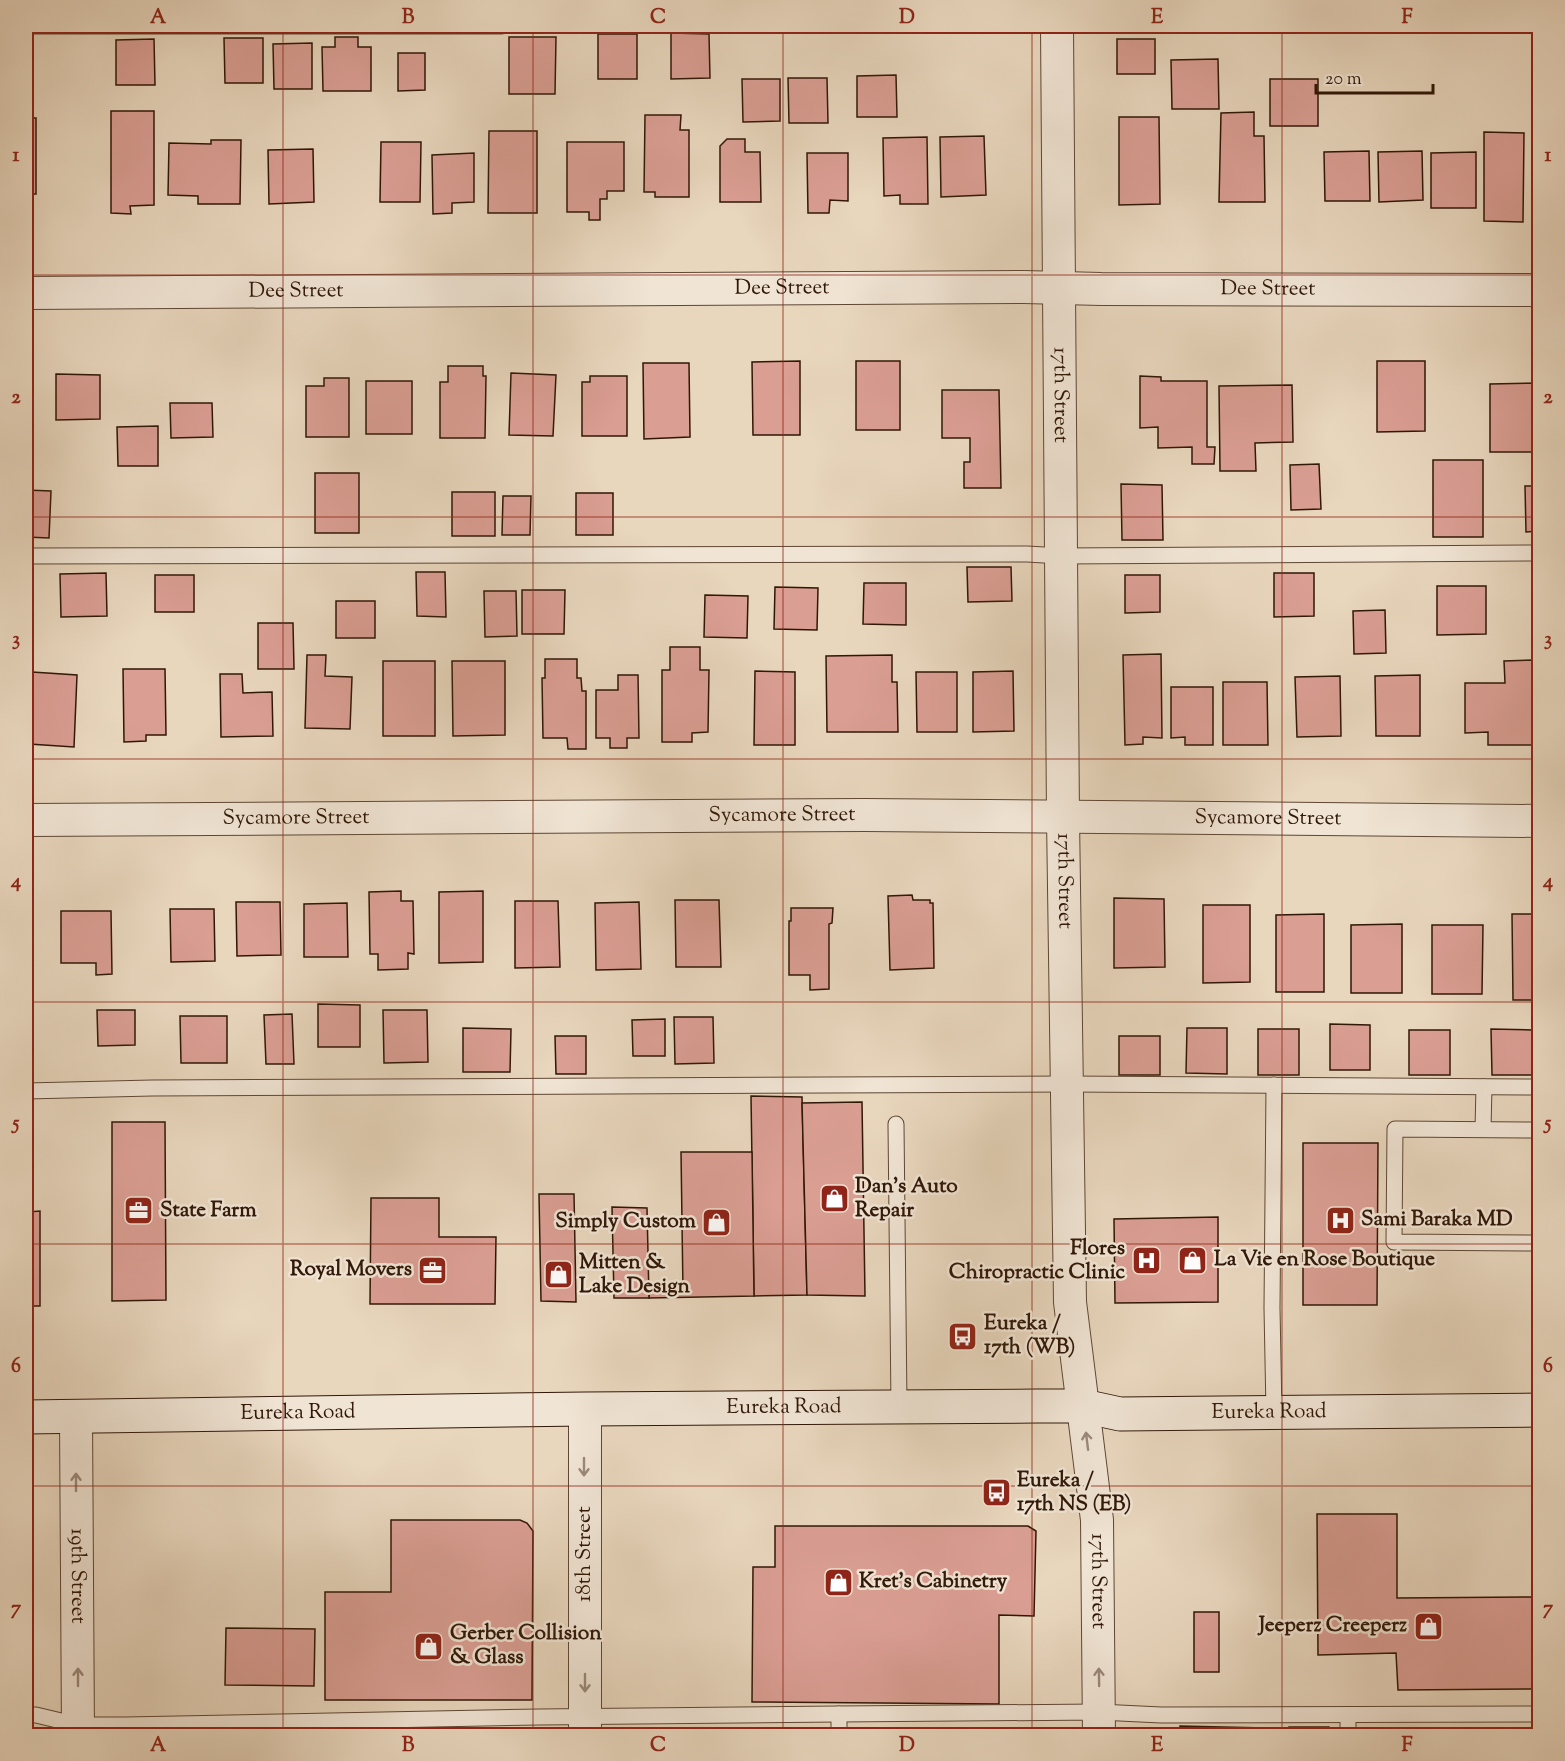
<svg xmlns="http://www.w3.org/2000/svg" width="1565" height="1761" font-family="'Sorts Mill Goudy',serif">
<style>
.building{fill:#da9e93;stroke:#301707;stroke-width:1.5}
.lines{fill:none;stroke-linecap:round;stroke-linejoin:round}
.service-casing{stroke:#5e4734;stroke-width:17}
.minor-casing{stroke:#5e4734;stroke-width:34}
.secondary-casing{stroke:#301707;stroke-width:35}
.service{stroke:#f0e4d4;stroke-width:15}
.minor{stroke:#f0e4d4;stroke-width:32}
.secondary{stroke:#f0e4d4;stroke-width:33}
.oneway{stroke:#9a8878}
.grid{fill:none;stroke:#8f2418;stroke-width:1.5;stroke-opacity:0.55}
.labels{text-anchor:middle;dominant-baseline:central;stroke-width:5;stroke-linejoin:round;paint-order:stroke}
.street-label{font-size:21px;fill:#301707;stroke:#f0e4d4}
.poi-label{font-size:21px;font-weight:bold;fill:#301707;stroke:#f0e4d4;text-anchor:start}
.neatline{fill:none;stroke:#8f2418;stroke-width:2}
.grid-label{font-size:20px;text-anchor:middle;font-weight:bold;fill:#8f2418}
</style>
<rect width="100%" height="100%" fill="#e8d6bd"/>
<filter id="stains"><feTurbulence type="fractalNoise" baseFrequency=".00333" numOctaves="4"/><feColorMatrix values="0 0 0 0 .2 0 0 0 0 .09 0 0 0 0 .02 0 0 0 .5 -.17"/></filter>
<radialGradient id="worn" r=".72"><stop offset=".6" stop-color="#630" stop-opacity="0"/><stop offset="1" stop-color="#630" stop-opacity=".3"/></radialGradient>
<g class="building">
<polygon points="671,33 709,34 710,78 671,79"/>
<rect x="598" y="34" width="39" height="45"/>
<polygon points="335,37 358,37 358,47 371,47 371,91 323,91 322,47 335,47"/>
<polygon points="509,37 556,37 555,94 509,94"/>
<polygon points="224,38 263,38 263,83 225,83"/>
<polygon points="154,39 155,85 116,85 116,40"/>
<rect x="1117" y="39" width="38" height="35"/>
<polygon points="312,43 312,89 274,89 273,44"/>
<polygon points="398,53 425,53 425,90 398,91"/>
<polygon points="1218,59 1219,109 1172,109 1171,60"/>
<polygon points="896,75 897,117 857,117 857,76"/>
<polygon points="788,78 827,78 828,123 789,123"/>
<polygon points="742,79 780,79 780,121 743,122"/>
<rect x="1270" y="79" width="48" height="47"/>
<polygon points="111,111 154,111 154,205 130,206 131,214 111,213"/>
<polygon points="1254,112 1254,136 1264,136 1265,202 1219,202 1221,113"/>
<polygon points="645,115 681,115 680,130 689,130 689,197 655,197 655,192 644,192"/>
<polygon points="1119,117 1159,117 1160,204 1119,205"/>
<rect x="26" y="118" width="10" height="76"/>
<rect x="1538" y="130" width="2" height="71"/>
<polygon points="489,131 537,131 537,213 488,213"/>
<polygon points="1484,132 1524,133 1523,222 1484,221"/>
<polygon points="984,136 986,195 941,197 940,137"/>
<polygon points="927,137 928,204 900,204 900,195 884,196 883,138"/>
<polygon points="727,139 745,139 745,152 760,152 761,202 720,202 720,146"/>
<polygon points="211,140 241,140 240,204 198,204 198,196 168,195 169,143 211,144"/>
<polygon points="381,142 421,142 420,202 380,202"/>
<polygon points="567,142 624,142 624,191 607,191 607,199 600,199 600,220 589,220 589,212 567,212"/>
<polygon points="313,149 314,202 269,204 268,150"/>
<polygon points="1369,151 1370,201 1325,201 1324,152"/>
<polygon points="1422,151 1423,200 1379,202 1378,152"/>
<polygon points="1476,152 1476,208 1431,208 1431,153"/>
<polygon points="474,153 474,202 452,203 452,213 433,214 432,155"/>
<polygon points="807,153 848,153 848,201 830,200 829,213 808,213"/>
<polygon points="800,361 800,435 753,435 752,362"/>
<rect x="856" y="361" width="44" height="69"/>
<polygon points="1377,361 1425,361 1425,431 1377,432"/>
<polygon points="643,363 689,363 690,437 644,439"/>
<polygon points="448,366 483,366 483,376 486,376 485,438 440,438 440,382 448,382"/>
<polygon points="511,373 556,375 553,436 509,435"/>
<polygon points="56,374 100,375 100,419 56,420"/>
<polygon points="590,376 627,376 627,436 582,436 582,382 590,382"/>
<polygon points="1140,376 1161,377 1161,381 1207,381 1207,447 1215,447 1214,464 1192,464 1192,447 1158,448 1158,427 1140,428"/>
<polygon points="324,378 349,378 349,437 306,437 306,386 324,386"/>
<rect x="366" y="381" width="46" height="53"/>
<polygon points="1537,383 1538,452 1490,452 1490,384"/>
<polygon points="1292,385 1293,442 1255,443 1256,471 1220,471 1219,386"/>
<polygon points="942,390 999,390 1001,488 964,488 964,462 970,462 970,438 942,438"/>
<polygon points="170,403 212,403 213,437 171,438"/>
<polygon points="158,426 158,466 118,466 117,427"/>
<rect x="1433" y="460" width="50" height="77"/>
<polygon points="1319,464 1321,509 1291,510 1290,465"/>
<rect x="315" y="473" width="44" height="60"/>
<polygon points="1121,484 1162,485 1163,540 1122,540"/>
<polygon points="1525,486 1540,486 1540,531 1526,532"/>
<polygon points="26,490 51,491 49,538 26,537"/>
<rect x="452" y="492" width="43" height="44"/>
<rect x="576" y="493" width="37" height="42"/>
<polygon points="503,496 531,496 530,535 502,535"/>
<polygon points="967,567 1011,567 1012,601 968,602"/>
<polygon points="416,572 445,572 446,617 417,616"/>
<polygon points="106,573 107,616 61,617 60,574"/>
<polygon points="1274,573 1314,573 1314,616 1274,617"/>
<rect x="155" y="575" width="39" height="37"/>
<polygon points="1125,575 1160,575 1160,612 1125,613"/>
<polygon points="864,583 906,583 906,625 863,624"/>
<polygon points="1437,586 1486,586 1486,634 1437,635"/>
<polygon points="775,587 818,588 817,630 774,629"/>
<polygon points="522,590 565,590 564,634 522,634"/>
<polygon points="484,591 516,591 517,636 485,637"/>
<polygon points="705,595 748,596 747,638 704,637"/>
<rect x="336" y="601" width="39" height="37"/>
<polygon points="1385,610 1386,653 1354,654 1353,611"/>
<polygon points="258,623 293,623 294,669 258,669"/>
<polygon points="670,647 700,647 700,670 709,670 708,732 692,733 692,742 662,742 662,670 670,670"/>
<polygon points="1161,654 1162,738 1143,737 1143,744 1125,745 1123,655"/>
<polygon points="307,655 326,655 325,676 352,677 350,729 305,728"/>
<polygon points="892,655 892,682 897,682 898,732 827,732 826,656"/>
<polygon points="545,659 577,659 577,678 581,678 582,691 586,691 586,749 568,749 567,738 543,738 542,678 545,678"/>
<polygon points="1534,660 1533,673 1537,673 1537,745 1488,745 1488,732 1465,733 1465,683 1505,683 1504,661"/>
<rect x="383" y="661" width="52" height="75"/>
<polygon points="452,661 505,661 505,735 453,736"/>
<polygon points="123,669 165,669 166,735 146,735 146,741 124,742"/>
<polygon points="755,671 795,672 795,745 754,745"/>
<polygon points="1013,671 1014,731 973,732 973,672"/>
<polygon points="32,672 77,675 74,747 29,744"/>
<polygon points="916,672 957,672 957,732 917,732"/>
<polygon points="220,674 242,674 243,693 272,692 273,736 221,737"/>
<polygon points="618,675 638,675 639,738 627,738 627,748 610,748 610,738 596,738 596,690 618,690"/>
<polygon points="1420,675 1420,736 1376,736 1375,676"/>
<polygon points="1340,676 1341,736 1297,737 1295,677"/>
<polygon points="1223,682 1267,682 1268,745 1223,745"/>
<polygon points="1171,687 1213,687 1213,745 1185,745 1185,737 1171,738"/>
<polygon points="401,891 401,901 413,901 414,954 408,953 408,969 378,970 378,954 370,954 369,892"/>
<polygon points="483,891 483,962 439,963 439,892"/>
<polygon points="912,895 913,900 930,900 930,903 933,903 934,968 890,970 888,896"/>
<polygon points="1114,898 1164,899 1165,967 1114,968"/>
<polygon points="675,900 719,900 721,967 676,967"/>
<polygon points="515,901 558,901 560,967 515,968"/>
<polygon points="236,902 280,902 281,955 237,956"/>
<polygon points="639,902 641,969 596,970 595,903"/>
<polygon points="347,903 348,957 304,957 304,904"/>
<polygon points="1203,905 1250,905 1250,982 1203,983"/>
<polygon points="791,908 833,908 832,923 829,924 829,989 810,990 810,975 789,975 789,921 791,921"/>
<polygon points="170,909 214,909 215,961 171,962"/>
<polygon points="61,911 111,911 112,974 96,975 96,963 61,963"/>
<polygon points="1324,914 1324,992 1276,992 1276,915"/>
<polygon points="1512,914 1537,914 1537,923 1540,923 1540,1000 1513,1000"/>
<polygon points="1402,924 1402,993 1351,993 1351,925"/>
<polygon points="1432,925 1483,925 1482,994 1432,994"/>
<polygon points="318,1004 360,1005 360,1047 318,1047"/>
<polygon points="97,1010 135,1010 135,1045 98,1046"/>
<polygon points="383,1010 427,1010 428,1062 384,1063"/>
<polygon points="292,1014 294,1064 266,1064 264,1015"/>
<polygon points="180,1016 227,1016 227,1063 181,1063"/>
<polygon points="674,1017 713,1017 714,1063 675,1064"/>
<polygon points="665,1019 665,1056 633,1056 632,1020"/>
<polygon points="1330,1024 1370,1025 1370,1070 1330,1070"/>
<polygon points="463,1028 511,1029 510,1072 463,1072"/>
<polygon points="1187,1028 1227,1028 1227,1074 1186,1073"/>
<rect x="1258" y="1029" width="41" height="46"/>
<polygon points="1491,1029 1532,1030 1532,1075 1492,1075"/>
<rect x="1409" y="1030" width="41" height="45"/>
<polygon points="555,1036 586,1036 586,1074 556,1074"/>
<rect x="1119" y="1036" width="41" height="39"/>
<polygon points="751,1096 802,1097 807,1295 754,1296"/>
<polygon points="862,1102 865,1296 807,1295 802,1103"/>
<polygon points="112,1122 165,1122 166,1300 112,1301"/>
<polygon points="1303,1143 1378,1143 1377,1305 1303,1305"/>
<polygon points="681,1152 752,1152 754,1296 649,1298 649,1292 683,1292"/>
<polygon points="26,1162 28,1162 28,1212 40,1211 40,1306 26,1306"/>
<polygon points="539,1194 574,1194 576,1302 541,1301"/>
<polygon points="371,1198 439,1198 439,1237 496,1237 495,1304 370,1304"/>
<polygon points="612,1207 647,1208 649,1298 614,1298"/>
<polygon points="1218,1217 1218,1302 1115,1303 1114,1219"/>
<polygon points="1317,1514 1397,1514 1397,1598 1540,1597 1540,1689 1398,1690 1396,1653 1318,1655"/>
<polygon points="391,1520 520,1520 527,1523 533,1531 532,1700 325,1700 325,1592 391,1592"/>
<polygon points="775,1526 1028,1526 1036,1531 1034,1616 999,1615 999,1704 752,1702 753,1567 775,1567"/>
<rect x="1194" y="1612" width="25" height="60"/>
<polygon points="226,1628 315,1629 314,1686 225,1685"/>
<polygon points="1180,1726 1266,1728 1265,1736 1180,1736"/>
<rect x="1289" y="1727" width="40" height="9"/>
<polygon points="911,1732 1009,1733 1009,1736 911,1736"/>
<rect x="1361" y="1732" width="86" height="4"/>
</g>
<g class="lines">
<defs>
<g id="service">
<polyline points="26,26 502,26"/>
<polyline points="26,556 1027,554 1061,556 1540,553"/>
<polyline points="1274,1085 1272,1308 1274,1412"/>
<polyline points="26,1091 152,1088 1067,1084 1540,1087"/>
<polyline points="896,1124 899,1406"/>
<polyline points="1483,1129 1484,1087"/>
<polyline points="1540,1130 1395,1129 1394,1242 1540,1243"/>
<polyline points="839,1714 839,1736"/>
<polyline points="26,1715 36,1715 78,1725 125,1725 539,1717 839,1714 1099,1712 1161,1715 1540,1714"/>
<polyline points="1348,1715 1348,1736"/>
</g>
<g id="minor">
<path id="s1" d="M1057 26 1063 818 1070 1302 1097 1520 1099 1736"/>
<path id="s2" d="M26 293 1024 287 1101 289 1540 290"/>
<path id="s3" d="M26 820 864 815 1540 821"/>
<polyline points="585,1409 585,1736"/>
<path id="s4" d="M76 1417 78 1736"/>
</g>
<g id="secondary">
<path id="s5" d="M26 1417 585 1409 1037 1406H1083L1120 1414 1540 1410"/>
</g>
</defs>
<use href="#service" class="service-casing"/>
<use href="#minor" class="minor-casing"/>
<use href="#secondary" class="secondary-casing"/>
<use href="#service" class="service"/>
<use href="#minor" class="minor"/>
<use href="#secondary" class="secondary"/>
</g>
<defs><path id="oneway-shaft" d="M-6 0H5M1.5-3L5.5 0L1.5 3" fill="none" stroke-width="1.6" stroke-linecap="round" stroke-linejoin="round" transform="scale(1.5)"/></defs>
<g class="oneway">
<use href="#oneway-shaft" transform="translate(1087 1441) rotate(-97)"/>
<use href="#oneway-shaft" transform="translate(584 1467) rotate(90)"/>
<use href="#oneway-shaft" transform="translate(76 1482) rotate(-90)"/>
<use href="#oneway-shaft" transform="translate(78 1677) rotate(-90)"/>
<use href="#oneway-shaft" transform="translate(1099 1677) rotate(-91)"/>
<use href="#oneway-shaft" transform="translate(585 1683) rotate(90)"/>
</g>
<path class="grid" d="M283 26V1736M533 26V1736M783 26V1736M1032 26V1736M1282 26V1736M26 275H1540M26 517H1540M26 759H1540M26 1002H1540M26 1244H1540M26 1486H1540"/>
<defs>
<symbol id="shop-square" viewBox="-11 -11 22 22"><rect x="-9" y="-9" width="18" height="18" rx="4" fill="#8f2418" stroke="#f0e4d4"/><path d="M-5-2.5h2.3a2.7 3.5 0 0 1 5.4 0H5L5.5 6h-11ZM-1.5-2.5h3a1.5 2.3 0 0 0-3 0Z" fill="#fff"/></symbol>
<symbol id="office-square" viewBox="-11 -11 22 22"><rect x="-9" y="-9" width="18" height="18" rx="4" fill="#8f2418" stroke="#f0e4d4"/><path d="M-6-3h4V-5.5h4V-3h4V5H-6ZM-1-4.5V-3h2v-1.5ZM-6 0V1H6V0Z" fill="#fff"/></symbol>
<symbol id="hospital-square" viewBox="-11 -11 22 22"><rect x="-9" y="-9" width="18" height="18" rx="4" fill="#8f2418" stroke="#f0e4d4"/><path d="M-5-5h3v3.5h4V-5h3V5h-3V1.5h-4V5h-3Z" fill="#fff"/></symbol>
<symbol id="bus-square" viewBox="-11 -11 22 22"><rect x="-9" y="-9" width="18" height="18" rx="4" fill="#8f2418" stroke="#f0e4d4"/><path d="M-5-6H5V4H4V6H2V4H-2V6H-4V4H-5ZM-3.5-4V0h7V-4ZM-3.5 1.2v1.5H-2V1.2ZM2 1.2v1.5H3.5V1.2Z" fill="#fff"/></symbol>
</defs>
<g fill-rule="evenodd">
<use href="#shop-square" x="818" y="1182" width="33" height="33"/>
<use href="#office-square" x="122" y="1194" width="33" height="33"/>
<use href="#hospital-square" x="1324" y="1204" width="33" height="33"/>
<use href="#shop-square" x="700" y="1206" width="33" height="33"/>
<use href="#shop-square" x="1176" y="1244" width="33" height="33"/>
<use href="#hospital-square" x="1130" y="1244" width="33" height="33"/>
<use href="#office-square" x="416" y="1254" width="33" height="33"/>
<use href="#shop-square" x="542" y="1258" width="33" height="33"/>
<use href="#bus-square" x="946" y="1320" width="33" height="33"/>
<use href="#bus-square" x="980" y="1476" width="33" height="33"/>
<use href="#shop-square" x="822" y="1566" width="33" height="33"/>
<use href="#shop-square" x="1412" y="1610" width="33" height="33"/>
<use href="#shop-square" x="412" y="1630" width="33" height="33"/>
</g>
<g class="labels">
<g class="street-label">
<text stroke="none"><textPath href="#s2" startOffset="756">Dee Street</textPath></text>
<text stroke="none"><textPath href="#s2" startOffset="1242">Dee Street</textPath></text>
<text stroke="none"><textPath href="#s2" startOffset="270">Dee Street</textPath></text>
<text stroke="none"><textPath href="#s1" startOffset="369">17th Street</textPath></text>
<text stroke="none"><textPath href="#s3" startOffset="756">Sycamore Street</textPath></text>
<text stroke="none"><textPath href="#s3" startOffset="270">Sycamore Street</textPath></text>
<text stroke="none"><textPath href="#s3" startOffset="1242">Sycamore Street</textPath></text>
<text stroke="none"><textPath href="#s1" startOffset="855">17th Street</textPath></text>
<text stroke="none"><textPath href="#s5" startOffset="758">Eureka Road</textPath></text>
<text stroke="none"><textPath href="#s5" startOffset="1244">Eureka Road</textPath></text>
<text stroke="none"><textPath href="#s5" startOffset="272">Eureka Road</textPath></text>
<text transform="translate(585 1554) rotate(-90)">18th Street</text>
<text stroke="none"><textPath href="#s4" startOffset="159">19th Street</textPath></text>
<text stroke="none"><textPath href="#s1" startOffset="1557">17th Street</textPath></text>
</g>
<g class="poi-label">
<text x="855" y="1187">Dan's Auto<tspan x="855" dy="24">Repair</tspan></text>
<text x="160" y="1211">State Farm</text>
<text x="1361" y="1220">Sami Baraka MD</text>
<text x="696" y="1222" text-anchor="end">Simply Custom</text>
<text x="1125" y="1249" text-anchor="end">Flores<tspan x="1125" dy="24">Chiropractic Clinic</tspan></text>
<text x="1214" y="1260">La Vie en Rose Boutique</text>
<text x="579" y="1263">Mitten &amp;<tspan x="579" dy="24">Lake Design</tspan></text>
<text x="412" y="1270" text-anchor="end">Royal Movers</text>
<text x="984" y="1324">Eureka /<tspan x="984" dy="24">17th (WB)</tspan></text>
<text x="1017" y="1481">Eureka /<tspan x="1017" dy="24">17th NS (EB)</tspan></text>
<text x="859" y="1582">Kret's Cabinetry</text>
<text x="1407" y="1626" text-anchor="end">Jeeperz Creeperz</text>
<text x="450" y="1634">Gerber Collision<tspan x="450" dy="24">&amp; Glass</tspan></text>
</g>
</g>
<rect width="1565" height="1761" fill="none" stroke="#e8d6bd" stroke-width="66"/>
<path d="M1316 84v9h117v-9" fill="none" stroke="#301707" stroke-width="3"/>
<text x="1325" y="84" font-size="18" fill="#301707" stroke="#f0e4d4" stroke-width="4.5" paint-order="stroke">20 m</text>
<rect x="33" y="33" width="1499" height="1695" class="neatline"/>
<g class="grid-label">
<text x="158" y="23">A</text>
<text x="408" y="23">B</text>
<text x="658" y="23">C</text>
<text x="907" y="23">D</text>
<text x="1157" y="23">E</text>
<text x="1407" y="23">F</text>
<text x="16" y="161">1</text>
<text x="1548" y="161">1</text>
<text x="16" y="403">2</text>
<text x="1548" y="403">2</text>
<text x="16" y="645">3</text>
<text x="1548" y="645">3</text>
<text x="16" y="887">4</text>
<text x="1548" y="887">4</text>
<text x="16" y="1129">5</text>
<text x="1548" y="1129">5</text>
<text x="16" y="1372">6</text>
<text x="1548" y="1372">6</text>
<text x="16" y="1614">7</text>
<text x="1548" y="1614">7</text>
<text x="158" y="1751">A</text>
<text x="408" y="1751">B</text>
<text x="658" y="1751">C</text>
<text x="907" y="1751">D</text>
<text x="1157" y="1751">E</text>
<text x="1407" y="1751">F</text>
</g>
<rect width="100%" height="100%" filter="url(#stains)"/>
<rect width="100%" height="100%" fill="url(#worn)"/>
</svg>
